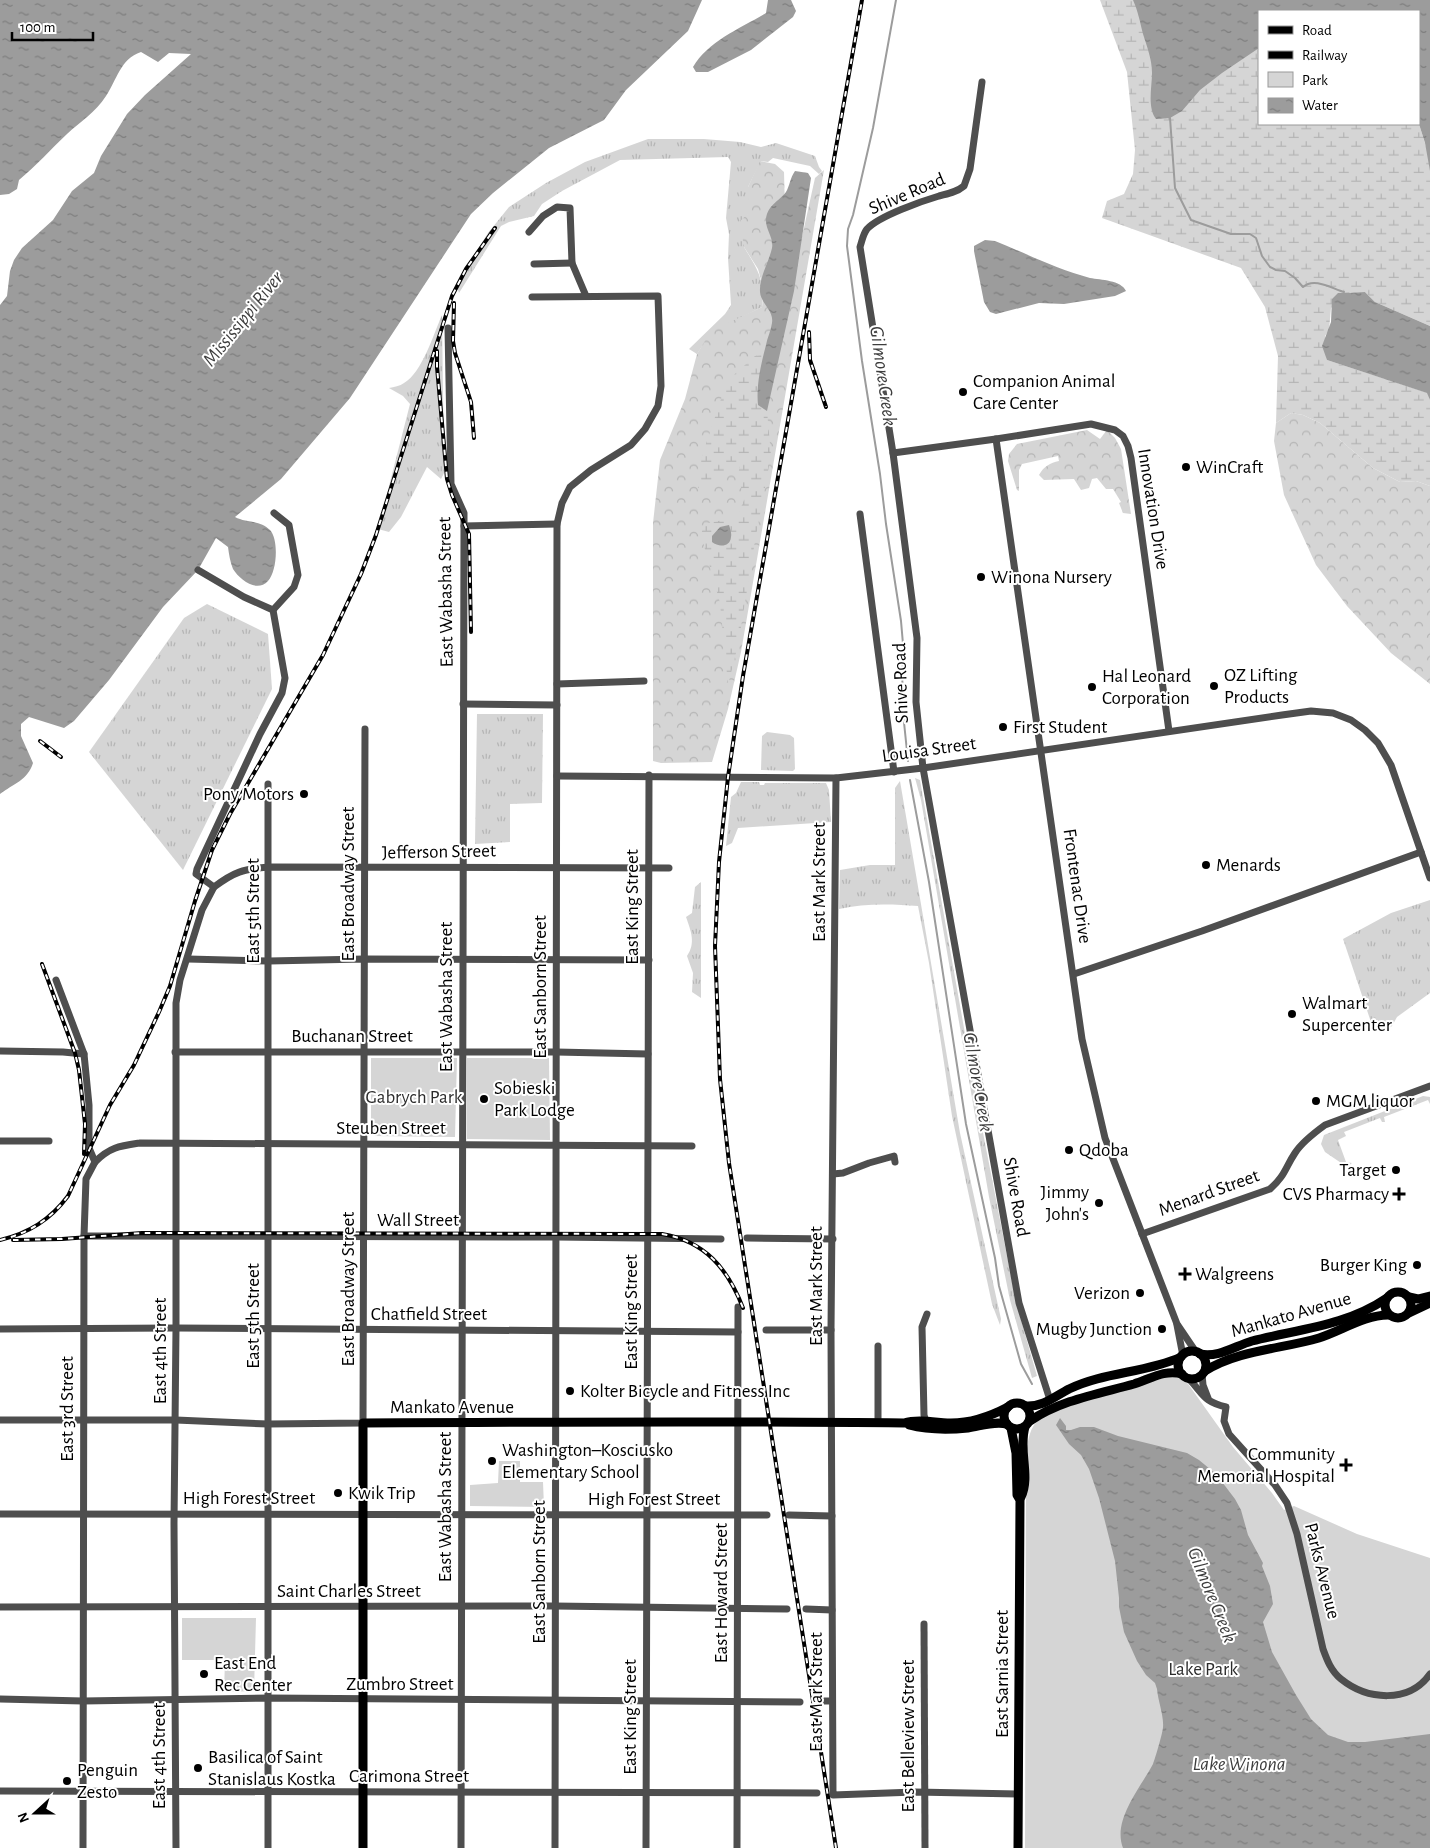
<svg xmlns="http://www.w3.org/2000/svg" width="1430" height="1848" font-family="'Alegreya Sans',sans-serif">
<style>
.grass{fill:url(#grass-tufts)}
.forest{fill:url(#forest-crowns)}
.wetland{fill:url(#wetland-marsh)}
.park{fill:#d5d5d5}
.water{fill:url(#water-ripples)}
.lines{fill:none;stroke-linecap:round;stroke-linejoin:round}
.stream{stroke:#9c9c9c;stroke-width:2}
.minor{stroke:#4e4e4e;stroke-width:7}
.major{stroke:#000;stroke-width:9}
.rail-casing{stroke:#000;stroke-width:4}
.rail{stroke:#fff;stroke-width:2;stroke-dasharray:5.5;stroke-linecap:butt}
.poi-dot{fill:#000;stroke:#fff;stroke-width:2}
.labels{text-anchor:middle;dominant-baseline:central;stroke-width:4;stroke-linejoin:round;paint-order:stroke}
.street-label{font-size:19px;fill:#000;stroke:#fff}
.poi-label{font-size:19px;fill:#000;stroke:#fff;text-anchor:start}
.park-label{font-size:19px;fill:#2c2c2c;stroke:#fff}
.water-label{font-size:20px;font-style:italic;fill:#3d3d3d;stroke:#fff}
</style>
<defs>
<pattern id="grass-tufts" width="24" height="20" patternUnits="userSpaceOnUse" patternTransform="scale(1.25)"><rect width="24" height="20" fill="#d5d5d5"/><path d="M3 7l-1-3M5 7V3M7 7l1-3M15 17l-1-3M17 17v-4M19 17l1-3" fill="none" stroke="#b5b5b5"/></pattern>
<pattern id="forest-crowns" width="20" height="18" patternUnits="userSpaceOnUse" patternTransform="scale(1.25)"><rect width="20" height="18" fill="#d5d5d5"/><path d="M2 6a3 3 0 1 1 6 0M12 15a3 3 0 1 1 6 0" fill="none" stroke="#b5b5b5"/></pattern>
<pattern id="wetland-marsh" width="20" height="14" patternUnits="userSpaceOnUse" patternTransform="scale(1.25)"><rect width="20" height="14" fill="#d5d5d5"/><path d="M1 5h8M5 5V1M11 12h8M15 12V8" fill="none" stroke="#b5b5b5"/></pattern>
<pattern id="water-ripples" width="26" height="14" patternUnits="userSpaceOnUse" patternTransform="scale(1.25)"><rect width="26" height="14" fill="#9c9c9c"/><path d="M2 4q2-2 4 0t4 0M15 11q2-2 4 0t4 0" fill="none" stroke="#7d7d7d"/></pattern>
</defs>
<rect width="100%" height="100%" fill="#fff"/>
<g class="grass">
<path d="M648 139H704L740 142 761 147 776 143 815 156 819 167 822 171 819 174 810 166 773 158 768 162 761 161 748 187V214L744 247C758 270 765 280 762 307L711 333 697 354 689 349 725 314 731 305 728 258 729 234 726 218 731 162 728 157 620 160 562 191 542 204 534 216 509 222 501 226 459 293 456 284 488 233 509 207 546 183 585 162Z"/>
<path d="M442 315 444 473 441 479 427 467 401 517 389 532 378 529 410 404 403 396 389 388C394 387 400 386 404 383 422 373 434 333 442 315Z"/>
<polygon points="207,604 268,634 272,689 183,870 89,752 184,618"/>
<polygon points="477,714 543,714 542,803 510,804 510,842 475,844"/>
<polygon points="767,732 790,735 794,738 795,769 793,771 761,770 762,736"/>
<polygon points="915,778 920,780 978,1107 1016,1302 1037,1376 1032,1378 1010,1300 989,1197 921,800"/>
<path d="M900 781 960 1133 1001 1319 1000 1325 992 1304 952 1116 929 963 918 906C893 904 864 903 839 909L840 870 870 865H895V788Z"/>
<polygon points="741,782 759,782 760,785 764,785 765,783 826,783 829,790 831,822 738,828 732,843 726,846 731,797 736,793"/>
<path d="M701 882V998L692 992 693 973 687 956C696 943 691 931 686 917L692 913 695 887Z"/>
<polygon points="1430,900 1430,993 1397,1017 1392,1026 1384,1032 1374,1031 1343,939 1391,913"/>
<polygon points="1423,1096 1430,1097 1430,1104 1428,1100 1384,1117 1385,1122 1382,1122 1380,1118 1344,1132 1346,1136 1338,1140 1346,1162 1352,1163 1347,1167 1325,1152 1321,1144 1324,1135"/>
</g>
<g class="forest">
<polygon points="760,161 775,164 784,172 785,210 781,332 815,178 824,170 741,652 728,709 712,762 661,763 653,761 653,523 660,460 685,399 697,354 711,331 762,307 764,290 758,269 744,247 740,221 748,214 748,187"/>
<polygon points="1291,413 1303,415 1320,423 1373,468 1400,482 1416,481 1430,486 1430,684 1391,653 1347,606 1316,565 1284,495 1274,441 1276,423"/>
<path d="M1087 430 1100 439 1107 430 1115 438 1121 449 1131 514 1123 513 1119 503 1121 502 1113 489H1106L1097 478 1092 479 1089 488 1081 490 1074 479 1044 480 1039 475C1044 466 1050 463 1059 461L1058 456 1022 464 1019 470V491L1017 490 1008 461 1009 454 1017 444Z"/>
</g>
<g class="wetland">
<polygon points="1100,0 1275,0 1259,11 1259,124 1419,124 1428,153 1430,169 1430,326 1375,302 1365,292 1350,292 1331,308 1329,330 1325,336 1327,360 1428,393 1430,400 1430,486 1416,481 1400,482 1373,468 1320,423 1303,415 1291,413 1276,423 1278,356 1265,307 1241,268 1102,218 1107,201 1124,194 1133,174 1135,150 1127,72"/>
<polygon points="764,354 758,405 767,411 771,455 755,541 738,645 728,685 720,603 701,535 704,524 737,517 744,500 738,474 741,461 713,483 707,490 698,489 700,462 727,381 755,356"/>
</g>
<g class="park">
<polygon points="371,1058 457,1058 455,1137 371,1136"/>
<polygon points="467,1058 549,1058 550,1140 467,1139"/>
<path d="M1172 1376 1179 1377 1186 1381 1233 1447 1272 1493 1284 1510 1294 1506 1357 1534 1430 1558V1848H1025L1026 1482C1026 1466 1025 1438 1034 1425 1047 1406 1145 1384 1172 1376Z"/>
<polygon points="499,1461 520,1461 520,1482 543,1482 544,1507 470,1506 470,1485 498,1483"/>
<polygon points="182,1618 256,1618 254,1691 224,1692 225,1660 182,1660"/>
</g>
<g class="water">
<path d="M0 0H702L688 31 626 90 604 120 549 148 493 193 471 214 350 398 281 479 235 517C246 523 260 520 270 530 279 540 277 571 268 581 257 593 240 580 233 569 230 562 229 554 228 547L216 538 198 570 163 607 109 680 74 721 64 728 29 717 21 724V736L33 763C28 780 13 784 0 794V305L7 296 10 271 14 260 22 248 53 220 72 191 94 173 101 156 127 114 145 95 191 54 169 53 158 62 141 52C120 59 117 80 106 96 95 113 81 121 67 134 51 149 36 166 19 180L17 189 9 194 0 195Z"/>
<path d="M768 0H791L796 11 793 17 751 50 708 72H696L693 67C708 41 741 28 766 13Z"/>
<path d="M1133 0H1430V171L1425 143 1419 124V11H1259V48L1222 73 1200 90 1182 111 1170 118 1156 119C1147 107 1152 87 1152 73 1152 59 1147 47 1143 34 1140 22 1138 11 1133 0Z"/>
<path d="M795 171 808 173 811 178 794 291 767 411 758 405C756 386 761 364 766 345 767 338 771 331 772 323 774 310 761 304 760 292 759 277 769 262 772 248 774 238 765 229 766 219 767 206 779 201 786 192 790 185 790 178 795 171Z"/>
<path d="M985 240 995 241C1027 254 1057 269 1090 278 1101 280 1121 280 1126 291L1115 296 1064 304 1039 303 996 314 990 312 984 302 974 251V246Z"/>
<polygon points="1365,292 1375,302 1430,326 1430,400 1427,393 1327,360 1322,346 1331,322 1332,299 1338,293"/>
<path d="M729 525C730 528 732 534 731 537 730 548 718 547 712 542V536L720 527Z"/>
<path d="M1060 1418 1066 1426V1430H1071L1080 1427H1094L1118 1436 1187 1453 1199 1460 1216 1474 1235 1499 1241 1510 1248 1535 1263 1563 1262 1566 1270 1586 1273 1604 1263 1622 1272 1652 1296 1695 1311 1719 1328 1735 1348 1742H1365L1430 1734V1848H1123C1112 1820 1141 1787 1153 1764 1155 1759 1163 1732 1163 1727 1164 1716 1158 1701 1157 1689L1155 1683 1146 1675 1137 1661 1124 1632 1119 1607V1598L1115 1561 1099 1498 1089 1469 1081 1455 1069 1444 1056 1425Z"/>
</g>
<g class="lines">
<g class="stream">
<polyline points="896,0 873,128 853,215 848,229 847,246 862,361 880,474 886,524 901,621 903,644 902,703 908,761"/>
<path d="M1170 118 1175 188 1191 220 1231 234H1250L1256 238 1262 256 1270 267 1276 270 1285 271 1295 278 1303 287C1314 277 1331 288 1344 292"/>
<polyline points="910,780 929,882 966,1124 995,1258 999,1286 1021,1364 1032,1384"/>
</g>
<g class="minor">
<path d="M982 82 970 169 964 186C957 192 948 194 939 196 922 201 879 216 867 229 863 234 862 241 860 247L893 453 917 638 916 702 923 768 1019 1303 1050 1400"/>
<polyline points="529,232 543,216 557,207 570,208 572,263 586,296"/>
<polyline points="534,264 572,263"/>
<path d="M532 297 658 296 661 386 658 406 645 429 631 445 591 470 570 487 562 503 557 524C557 965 555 1407 555 1848"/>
<polyline points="448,328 451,484 464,513 464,526 461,1848"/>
<polyline points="996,439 1082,1039 1105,1138 1177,1324 1196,1352"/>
<polyline points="893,453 996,439 1091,424 1115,430 1123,436 1128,446 1131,458 1169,731"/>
<polyline points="860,514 894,772"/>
<polyline points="464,526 557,524"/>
<polyline points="273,610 294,587 298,575 289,525 274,513"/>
<polyline points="557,684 644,681"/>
<polyline points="463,704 557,705"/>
<polyline points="557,776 836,778 923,768 1282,715 1311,711 1333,713 1351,720 1365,730 1378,743 1391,765 1430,878"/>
<polyline points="836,778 831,1330 833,1795 915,1792 1018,1794"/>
<path d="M214 887C234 872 243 869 269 867L669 868"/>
<polyline points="188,959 269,961 364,959 649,960"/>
<polyline points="1074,974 1202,931 1421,852"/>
<polyline points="56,980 84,1054 89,1105 89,1148 95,1162 86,1179 84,1236 83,1848"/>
<polyline points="0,1051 63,1052 84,1054"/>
<polyline points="175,1052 556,1052 648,1054"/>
<polyline points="0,1141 49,1141"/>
<path d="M95 1162C110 1147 120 1146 140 1143L692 1146"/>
<polyline points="833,1174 843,1173 869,1163 894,1156 895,1162"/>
<path d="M1142 1234 1270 1189C1285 1176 1285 1168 1295 1153 1302 1142 1314 1133 1325 1125L1430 1086"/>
<polyline points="84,1236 556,1237 721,1239"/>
<polyline points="747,1238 833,1239"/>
<polyline points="1177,1325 1183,1356"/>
<polyline points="0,1329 176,1328 738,1332"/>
<polyline points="766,1330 831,1330"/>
<polyline points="878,1346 878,1423"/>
<polyline points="1202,1374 1203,1385 1208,1398"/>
<path d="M1188 1378C1204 1394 1202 1401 1226 1407L1224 1421 1229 1434 1275 1485 1287 1503 1297 1534 1323 1649C1327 1660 1331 1671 1341 1679 1367 1700 1409 1704 1430 1674"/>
<polyline points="0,1420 176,1420 268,1424 363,1423 365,729"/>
<polyline points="926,1422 924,1415 922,1327 927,1314"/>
<polyline points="0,1514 767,1515"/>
<polyline points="789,1515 832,1516"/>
<polyline points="0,1607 554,1606 787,1609"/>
<polyline points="806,1609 832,1610"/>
<polyline points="924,1624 925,1848"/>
<polyline points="0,1699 83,1701 268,1698 800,1702"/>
<polyline points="819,1701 832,1701"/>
<polyline points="0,1791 817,1793"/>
<polyline points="176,1848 174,1523 176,1328 176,1003 180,980 202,910 214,887 196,874 197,869 260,734 282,693 285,678 273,610 244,597 198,570"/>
<polyline points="268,1848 268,784"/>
<polyline points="646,1848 649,775"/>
<polyline points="737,1848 738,1307"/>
</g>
<g class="major">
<circle cx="1398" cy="1305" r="13"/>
<polyline points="1409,1297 1418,1299 1430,1296"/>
<polyline points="1409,1313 1430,1303"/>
<circle cx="1192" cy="1365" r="14"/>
<path d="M1200 1354C1218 1358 1235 1346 1252 1341 1299 1329 1346 1326 1387 1298"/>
<path d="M1205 1371C1238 1350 1282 1349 1319 1338 1341 1331 1365 1315 1388 1315"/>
<circle cx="1017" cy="1416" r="13"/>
<path d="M1026 1406C1043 1407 1054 1397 1069 1389 1104 1372 1145 1373 1181 1357"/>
<path d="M1030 1421C1061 1400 1098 1394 1134 1384 1150 1379 1165 1369 1182 1374"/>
<path d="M909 1425C928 1430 948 1430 968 1428 981 1426 993 1421 1007 1424"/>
<polyline points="1011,1428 1016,1453 1017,1495 1020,1500 1018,1848"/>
<path d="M1021 1497C1031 1476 1018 1450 1025 1427"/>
<path d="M363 1848V1423C544 1422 724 1421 904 1423 917 1419 933 1422 947 1423 969 1424 989 1417 1008 1407"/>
</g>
<defs>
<g id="rail">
<polyline points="454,303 453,341 455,353 471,402 474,438"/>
<polyline points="809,332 810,360 826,407"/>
<polyline points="437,351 437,367 447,479 452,495 469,534 471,632"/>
<polyline points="40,741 61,757"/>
<polyline points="42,964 75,1053 79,1070 85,1124 84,1154"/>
<path d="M0 1240C29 1233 50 1220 68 1196L110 1105 134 1065 159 1012 170 986 195 901 212 850 230 814 323 655 361 574 376 535 452 296 466 269 495 228"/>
<path d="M13 1240 62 1239 142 1233 662 1234C705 1241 728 1269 743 1308"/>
<polyline points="836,1848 729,1163 720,1079 715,946 719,862 728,777 743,676 862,0"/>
</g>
</defs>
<use href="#rail" class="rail-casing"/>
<use href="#rail" class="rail"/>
</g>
<g class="poi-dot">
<circle cx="963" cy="392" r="5"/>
<circle cx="1186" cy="467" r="5"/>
<circle cx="981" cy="577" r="5"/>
<circle cx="1214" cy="686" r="5"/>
<circle cx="1092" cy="687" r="5"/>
<circle cx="1003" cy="727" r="5"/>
<circle cx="304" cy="794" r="5"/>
<circle cx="1206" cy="865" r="5"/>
<circle cx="1292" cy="1014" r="5"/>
<circle cx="484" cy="1099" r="5"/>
<circle cx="1316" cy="1101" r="5"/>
<circle cx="1069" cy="1150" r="5"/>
<circle cx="1396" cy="1170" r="5"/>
<path d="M1396.5 1186.5h5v5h5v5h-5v5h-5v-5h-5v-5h5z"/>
<circle cx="1099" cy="1203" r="5"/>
<circle cx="1417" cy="1265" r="5"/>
<path d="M1182.5 1266.5h5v5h5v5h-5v5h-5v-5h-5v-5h5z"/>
<circle cx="1140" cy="1293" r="5"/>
<circle cx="1162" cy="1329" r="5"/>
<circle cx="570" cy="1391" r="5"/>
<circle cx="492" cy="1461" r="5"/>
<path d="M1343.5 1457.5h5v5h5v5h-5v5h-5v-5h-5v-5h5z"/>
<circle cx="338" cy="1493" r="5"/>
<circle cx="204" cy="1674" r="5"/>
<circle cx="198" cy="1768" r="5"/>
<circle cx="67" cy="1781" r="5"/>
</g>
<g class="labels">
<g class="street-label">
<text transform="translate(907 194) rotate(-23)">Shive Road</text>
<text transform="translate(1153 509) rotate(81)">Innovation Drive</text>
<text transform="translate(446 592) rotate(-91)">East Wabasha Street</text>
<text transform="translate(901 683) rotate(-92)">Shive Road</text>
<text transform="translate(929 750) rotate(-8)">Louisa Street</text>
<text transform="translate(439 852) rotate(-1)">Jefferson Street</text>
<text transform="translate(819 882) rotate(-90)">East Mark Street</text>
<text transform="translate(348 884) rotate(-90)">East Broadway Street</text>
<text transform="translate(1077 886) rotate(82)">Frontenac Drive</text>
<text transform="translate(632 907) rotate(-90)">East King Street</text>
<text transform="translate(253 911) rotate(-90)">East 5th Street</text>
<text transform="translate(540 987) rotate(-90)">East Sanborn Street</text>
<text transform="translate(446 997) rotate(-90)">East Wabasha Street</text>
<text x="352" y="1036">Buchanan Street</text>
<text x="391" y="1128">Steuben Street</text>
<text transform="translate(1209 1193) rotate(-20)">Menard Street</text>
<text transform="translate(1016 1197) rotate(80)">Shive Road</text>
<text x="418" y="1220">Wall Street</text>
<text transform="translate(816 1286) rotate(-90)">East Mark Street</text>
<text transform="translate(348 1289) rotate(-90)">East Broadway Street</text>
<text transform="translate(631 1312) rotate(-90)">East King Street</text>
<text x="429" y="1314">Chatfield Street</text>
<text transform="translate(1291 1315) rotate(-16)">Mankato Avenue</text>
<text transform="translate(253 1316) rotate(-90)">East 5th Street</text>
<text transform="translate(160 1351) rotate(-90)">East 4th Street</text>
<text x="452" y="1407">Mankato Avenue</text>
<text transform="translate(67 1409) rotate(-90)">East 3rd Street</text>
<text x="249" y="1498">High Forest Street</text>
<text x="654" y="1499">High Forest Street</text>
<text transform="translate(445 1507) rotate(-90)">East Wabasha Street</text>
<text transform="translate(1322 1571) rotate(76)">Parks Avenue</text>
<text transform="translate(539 1572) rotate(-90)">East Sanborn Street</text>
<text x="349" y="1591">Saint Charles Street</text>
<text transform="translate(721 1593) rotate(-90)">East Howard Street</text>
<text transform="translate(1002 1674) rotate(-90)">East Sarnia Street</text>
<text x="400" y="1684">Zumbro Street</text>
<text transform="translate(816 1692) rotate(-90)">East Mark Street</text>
<text transform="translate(630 1717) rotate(-90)">East King Street</text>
<text transform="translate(908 1736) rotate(-90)">East Belleview Street</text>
<text transform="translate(159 1756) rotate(-90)">East 4th Street</text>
<text x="409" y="1776">Carimona Street</text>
</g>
<g class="poi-label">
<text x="973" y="381">Companion Animal<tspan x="973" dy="22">Care Center</tspan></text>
<text x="1196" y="467">WinCraft</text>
<text x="991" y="577">Winona Nursery</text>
<text x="1224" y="675">OZ Lifting<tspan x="1224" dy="22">Products</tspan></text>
<text x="1102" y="676">Hal Leonard<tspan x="1102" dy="22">Corporation</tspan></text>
<text x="1013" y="727">First Student</text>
<text x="294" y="794" text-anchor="end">Pony Motors</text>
<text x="1216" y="865">Menards</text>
<text x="1302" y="1003">Walmart<tspan x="1302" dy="22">Supercenter</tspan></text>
<text x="494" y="1088">Sobieski<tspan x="494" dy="22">Park Lodge</tspan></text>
<text x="1326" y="1101">MGM liquor</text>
<text x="1079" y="1150">Qdoba</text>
<text x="1386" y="1170" text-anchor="end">Target</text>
<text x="1089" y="1192" text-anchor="end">Jimmy<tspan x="1089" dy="22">John's</tspan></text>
<text x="1389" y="1194" text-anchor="end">CVS Pharmacy</text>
<text x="1407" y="1265" text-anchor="end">Burger King</text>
<text x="1195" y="1274">Walgreens</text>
<text x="1130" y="1293" text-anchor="end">Verizon</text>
<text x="1152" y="1329" text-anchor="end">Mugby Junction</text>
<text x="580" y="1391">Kolter Bicycle and Fitness Inc</text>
<text x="502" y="1450">Washington–Kosciusko<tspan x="502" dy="22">Elementary School</tspan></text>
<text x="1335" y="1454" text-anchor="end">Community<tspan x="1335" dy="22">Memorial Hospital</tspan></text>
<text x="348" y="1493">Kwik Trip</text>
<text x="214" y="1663">East End<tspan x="214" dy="22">Rec Center</tspan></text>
<text x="208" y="1757">Basilica of Saint<tspan x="208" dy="22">Stanislaus Kostka</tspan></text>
<text x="77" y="1770">Penguin<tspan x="77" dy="22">Zesto</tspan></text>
</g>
<g class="park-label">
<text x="414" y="1097">Gabrych Park</text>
<text x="1203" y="1669">Lake Park</text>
</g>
<g class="water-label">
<text transform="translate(243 319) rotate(-51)">Mississippi River</text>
<text transform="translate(883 376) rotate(82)">Gilmore Creek</text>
<text transform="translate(978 1082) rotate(80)">Gilmore Creek</text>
<text transform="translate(1212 1595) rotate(68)">Gilmore Creek</text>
<text x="1239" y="1764">Lake Winona</text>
</g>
</g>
<rect x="1258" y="10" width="162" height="115" fill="#ffffff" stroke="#999999"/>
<rect x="1268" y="26" width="25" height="8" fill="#000000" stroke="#999999"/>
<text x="1302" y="35" font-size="15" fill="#000000">Road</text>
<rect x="1268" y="51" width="25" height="8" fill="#000000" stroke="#999999"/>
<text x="1302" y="60" font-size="15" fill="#000000">Railway</text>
<rect x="1268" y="72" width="25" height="15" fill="#d5d5d5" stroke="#999999"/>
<text x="1302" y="85" font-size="15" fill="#000000">Park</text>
<rect x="1268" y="98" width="25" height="15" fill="url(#water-ripples)" stroke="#999999"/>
<text x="1302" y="110" font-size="15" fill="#000000">Water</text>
<g transform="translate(35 1813) rotate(249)" stroke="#ffffff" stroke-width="4" paint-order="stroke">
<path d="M0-4L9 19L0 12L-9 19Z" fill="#000000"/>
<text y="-8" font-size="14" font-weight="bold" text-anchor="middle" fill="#000000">N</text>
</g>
<path d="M12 32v8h81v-8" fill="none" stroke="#000000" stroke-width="2.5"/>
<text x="20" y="32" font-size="15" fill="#000000" stroke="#ffffff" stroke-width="4" paint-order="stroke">100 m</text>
</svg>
